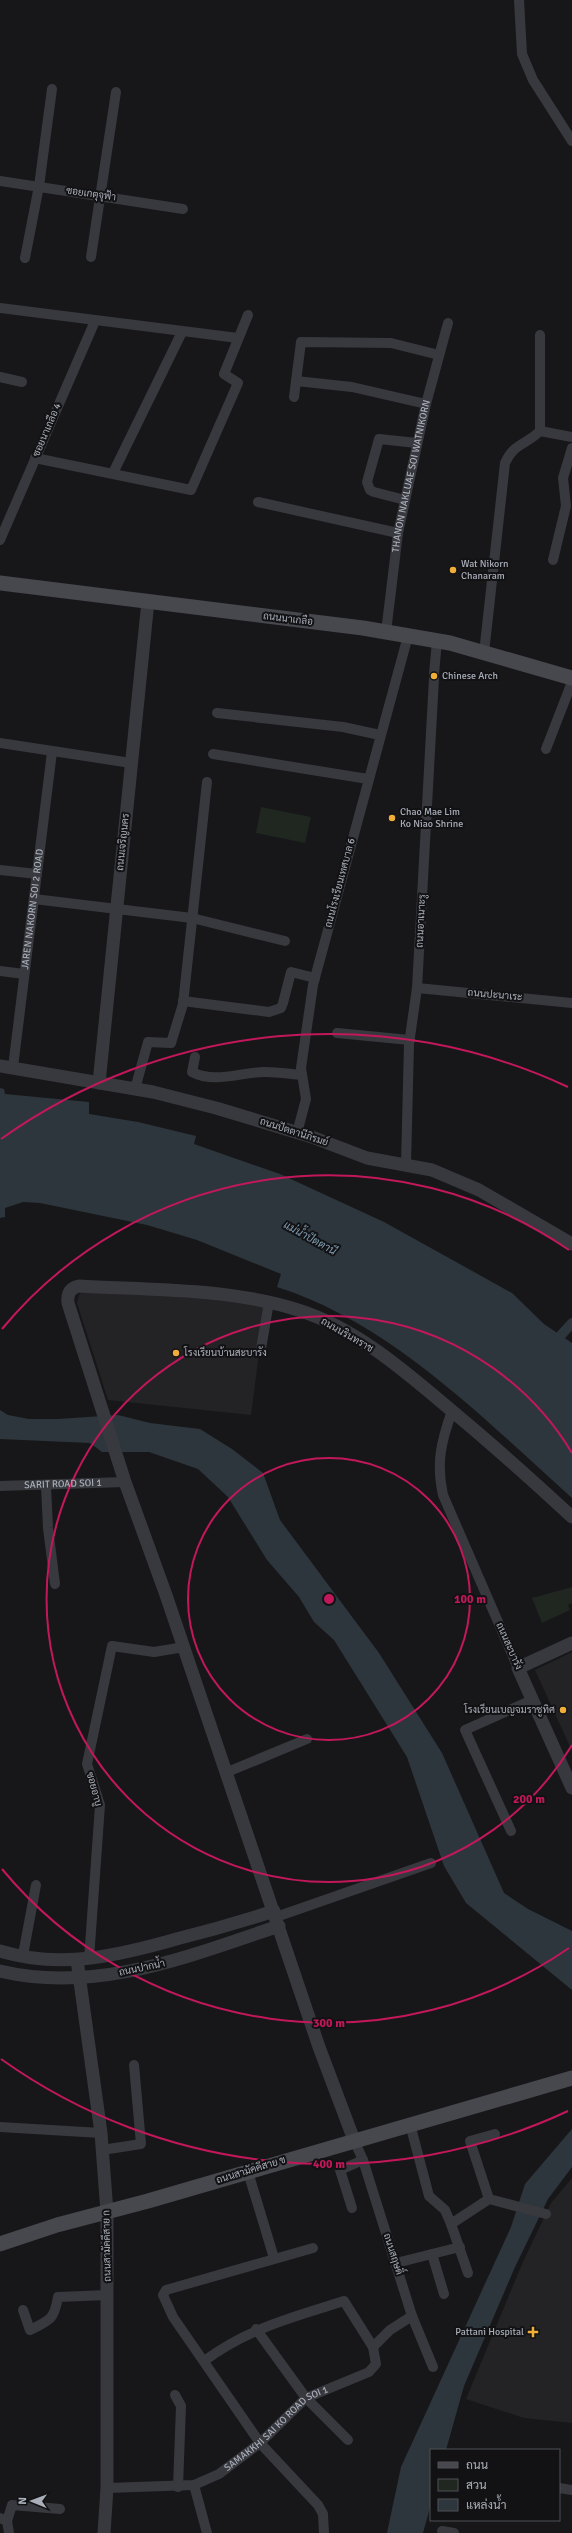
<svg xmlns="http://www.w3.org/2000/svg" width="572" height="2533" font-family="Signika,Sarabun,sans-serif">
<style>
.built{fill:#232326}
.green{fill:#1f2720}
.water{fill:#2d363d}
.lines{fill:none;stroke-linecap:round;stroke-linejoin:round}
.canal{stroke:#2d363d;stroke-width:10}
.minor{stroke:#38393e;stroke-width:10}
.tertiary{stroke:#38393e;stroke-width:13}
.secondary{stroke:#46484e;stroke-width:15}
.ring{fill:none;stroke:#c2185b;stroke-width:2}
.poi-dot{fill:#f0ae38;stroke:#121214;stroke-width:1.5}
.labels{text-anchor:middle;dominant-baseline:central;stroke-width:4;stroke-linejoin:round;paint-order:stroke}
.street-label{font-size:10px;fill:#a9aeb9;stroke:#121214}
.poi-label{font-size:10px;fill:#a9aeb9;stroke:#121214;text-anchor:start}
.water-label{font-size:11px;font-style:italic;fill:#819db3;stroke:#121214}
.centre{fill:#c2185b;stroke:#121214;stroke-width:2}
.ring-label{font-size:12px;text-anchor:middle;font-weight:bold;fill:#c2185b;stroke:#121214;stroke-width:4;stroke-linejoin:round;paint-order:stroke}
</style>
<rect width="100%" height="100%" fill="#171719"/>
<g class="built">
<polygon points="84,1290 196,1296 265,1307 251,1415 108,1400 77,1303 79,1295"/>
<polygon points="572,1652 572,1751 535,1670"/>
<polygon points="572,2178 572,2423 524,2418 466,2399 522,2264 551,2203"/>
</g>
<g class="green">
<polygon points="261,807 311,817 305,843 256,833"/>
<polygon points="572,1587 572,1603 568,1605 570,1610 542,1623 532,1598"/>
</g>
<g class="water">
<path d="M0 1088 4 1089 5 1094 89 1102V1114L138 1122 196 1136 194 1144 280 1174 384 1222 512 1293 544 1324 572 1343V1498C485 1420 391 1323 277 1287L281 1274 197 1240 147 1225 40 1203 23 1202 5 1208V1217L0 1218Z"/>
<polygon points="0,1410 8,1415 29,1419 58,1419 118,1415 150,1423 200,1429 232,1449 263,1473 280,1520 379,1653 442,1753 504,1893 528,1909 572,1931 572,1990 466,1903 444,1866 407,1757 334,1640 314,1622 299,1597 267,1560 228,1497 198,1469 149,1452 102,1452 90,1443 0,1439"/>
<polygon points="572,2129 572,2167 548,2199 515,2267 464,2386 446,2450 431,2450 431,2504 423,2533 387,2533 401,2467 511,2227 525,2184"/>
</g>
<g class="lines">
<polyline class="canal" points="552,1345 572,1323"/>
<g class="minor">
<polyline points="519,0 522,54 533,80 572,141"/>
<polyline points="0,181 183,209"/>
<polyline points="91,257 116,92"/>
<polyline points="25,258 39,186 52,89"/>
<polyline points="0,308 238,338"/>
<polyline points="0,377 22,382"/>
<polyline points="296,381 352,387 426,404"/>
<polyline points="294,397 301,342 391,343 439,355"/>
<polyline points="540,431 572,437"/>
<polyline points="35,458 191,490 238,383 224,374 248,315"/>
<polyline points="113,473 182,332"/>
<polyline points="405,500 374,492 370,490 367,482 379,439 417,443"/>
<polyline points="258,502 398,533"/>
<polyline points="0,540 95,321"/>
<polyline points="553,560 566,506 563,478 572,448"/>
<path id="s1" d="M386 632 398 533 426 404 448 323"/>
<path d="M484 653 505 463C514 443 526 445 540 431V335"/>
<polyline points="434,674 437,641"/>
<polyline points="217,713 343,727 380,735"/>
<polyline points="0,743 131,763"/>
<polyline points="546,749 572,682"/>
<polyline points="213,754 368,779"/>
<polyline points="0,870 37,874"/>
<polyline points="34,899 192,918 285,941"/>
<polyline points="0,971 24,974"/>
<polyline points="417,988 572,1003"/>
<polyline points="183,1001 269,1012 281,1008 283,1003 291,972 315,978"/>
<polyline points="337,1033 410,1040"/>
<path d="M195 1057 192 1072C215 1084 241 1072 265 1072 277 1072 290 1074 302 1075"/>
<path id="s2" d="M13 1067 52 752"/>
<polyline points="135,1089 148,1042 171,1043 183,1004 207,782"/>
<polyline points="297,1133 306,1099 301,1068 313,985 408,636"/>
<polyline points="406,1164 409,1044 417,988 434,678"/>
<polyline points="261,1349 269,1302"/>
<path d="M452 1411C441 1442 436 1463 443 1495L518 1668"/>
<path id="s3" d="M0 1486 125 1482"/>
<polyline points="46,1486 48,1528 55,1584"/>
<polyline points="225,1773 307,1739"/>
<polyline points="511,1831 465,1730 532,1700"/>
<polyline points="276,1917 431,1863"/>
<polyline points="23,1955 36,1885"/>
<polyline points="89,1959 100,1805 87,1764 112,1646 154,1652 184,1647"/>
<polyline points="410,2124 429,2196 445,2210 451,2224 489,2199 546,2214"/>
<polyline points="0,2127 101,2133"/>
<polyline points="354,2140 363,2160 412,2316 433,2367"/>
<polyline points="102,2150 141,2144 134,2065"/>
<polyline points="248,2172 274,2258"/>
<polyline points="489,2199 470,2141 495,2134"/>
<polyline points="352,2208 340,2170 363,2160"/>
<polyline points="451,2224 468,2273"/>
<polyline points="313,2248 166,2290 163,2295 173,2317 260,2443 318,2505 323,2514 324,2533"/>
<polyline points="432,2254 444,2294"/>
<polyline points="396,2263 460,2247"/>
<path d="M23 2310 30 2330C50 2320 54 2320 58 2297L108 2295"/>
<polyline points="256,2329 306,2398 348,2440"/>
<path d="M204 2361C249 2328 293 2317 344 2301L373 2347"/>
<polyline points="175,2395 181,2406 178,2487"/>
<polyline points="194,2485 207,2533"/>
<path id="s4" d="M107 2488 194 2485 219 2474 260 2443 306 2398 369 2372 376 2364 373 2347 390 2330 412 2316"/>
<polyline points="559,2488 572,2490"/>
<polyline points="0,2518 7,2521 9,2533"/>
<polyline points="7,2521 12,2505 60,2509"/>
<polyline points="442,2531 454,2533"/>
</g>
<g class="tertiary">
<polyline points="0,1066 153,1092 216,1108 312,1137 367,1158 432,1170 479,1190 572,1244"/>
<polyline points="99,1083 148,601"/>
<polyline points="572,1643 518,1668 572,1788"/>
<path d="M0 1951C61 1970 121 1955 180 1938 212 1930 243 1921 274 1911"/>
<polyline points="77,1960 101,2133 107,2212 107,2488 104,2533"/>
<path d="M0 1971C97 1994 189 1956 279 1926"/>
<path d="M354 2140 319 2047 166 1595 125 1482 68 1303C67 1294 70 1288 79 1286 150 1290 230 1288 298 1310 356 1328 406 1372 452 1411 493 1445 533 1481 572 1517"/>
</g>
<g class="secondary">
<polyline points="0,583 363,628 450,643 572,678"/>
<polyline points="0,2244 57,2225 148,2201 572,2078"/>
</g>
</g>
<g class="ring">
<circle cx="329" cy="1599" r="141"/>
<path d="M572 1745A283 283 0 1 1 572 1453"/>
<path d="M569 1948A424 424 0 0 1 2 1869M2 1329A424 424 0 0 1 569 1250"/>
<path d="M568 2111A565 565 0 0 1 1 2059M1 1139A565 565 0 0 1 568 1087"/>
</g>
<g class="poi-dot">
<circle cx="453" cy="570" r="4"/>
<circle cx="434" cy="676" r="4"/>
<circle cx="392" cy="818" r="4"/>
<circle cx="176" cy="1353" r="4"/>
<circle cx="563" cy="1710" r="4"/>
<path d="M531 2326h4v4h4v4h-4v4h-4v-4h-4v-4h4z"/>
</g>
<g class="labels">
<g class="street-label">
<text transform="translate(91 194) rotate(8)">ซอยเกตุจุฟ้า</text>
<text transform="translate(47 430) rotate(-67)">ซอยนาเกลือ 4</text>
<text stroke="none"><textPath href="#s1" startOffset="158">THANON NAKLUAE SOI WATNIKORN</textPath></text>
<text transform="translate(288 619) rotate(7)">ถนนนาเกลือ</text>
<text transform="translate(123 842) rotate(-84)">ถนนเจริญนคร</text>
<text transform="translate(340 883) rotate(-75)">ถนนโรงเรียนเทศบาล 6</text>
<text stroke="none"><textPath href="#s2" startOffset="159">JAREN NAKORN SOI 2 ROAD</textPath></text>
<text transform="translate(421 921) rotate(-87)">ถนนอาเนาะรู</text>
<text transform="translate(495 995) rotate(5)">ถนนปะนาเระ</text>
<text transform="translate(294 1132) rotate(18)">ถนนปัตตานีภิรมย์</text>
<text transform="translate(347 1335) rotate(30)">ถนนนรินทราช</text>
<text stroke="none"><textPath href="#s3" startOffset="63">SARIT ROAD SOI 1</textPath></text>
<text transform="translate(509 1646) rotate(66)">ถนนสะบารัง</text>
<text transform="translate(94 1789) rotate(75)">ซอยอาบู</text>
<text transform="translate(142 1968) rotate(-12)">ถนนปากน้ำ</text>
<text transform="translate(251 2170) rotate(-17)">ถนนสามัคคีสาย ข</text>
<text transform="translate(107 2246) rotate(-91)">ถนนสามัคคีสาย ก</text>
<text transform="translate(393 2254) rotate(72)">ถนนสฤษดิ์</text>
<text stroke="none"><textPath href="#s4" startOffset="188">SAMAKKHI SAI KO ROAD SOI 1</textPath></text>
</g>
<g class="poi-label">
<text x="461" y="564">Wat Nikorn<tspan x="461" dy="12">Chanaram</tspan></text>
<text x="442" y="676">Chinese Arch</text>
<text x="400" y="812">Chao Mae Lim<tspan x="400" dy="12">Ko Niao Shrine</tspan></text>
<text x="184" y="1353">โรงเรียนบ้านสะบารัง</text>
<text x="555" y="1710" text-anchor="end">โรงเรียนเบญจมราชูทิศ</text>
<text x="524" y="2332" text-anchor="end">Pattani Hospital</text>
</g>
<g class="water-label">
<text transform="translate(310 1238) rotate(29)">แม่น้ำปัตตานี</text>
</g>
</g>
<circle cx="329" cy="1599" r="6" class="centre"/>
<g class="ring-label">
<text x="470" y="1603">100 m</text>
<text x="529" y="1803">200 m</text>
<text x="329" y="2027">300 m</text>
<text x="329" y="2168">400 m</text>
</g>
<rect x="430" y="2449" width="130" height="72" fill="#121214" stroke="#4e5056"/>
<rect x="438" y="2462" width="20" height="6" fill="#46484e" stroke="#4e5056"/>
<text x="466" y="2469" font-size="12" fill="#a9aeb9">ถนน</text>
<rect x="438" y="2479" width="20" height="12" fill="#1f2720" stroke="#4e5056"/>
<text x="466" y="2489" font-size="12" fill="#a9aeb9">สวน</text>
<rect x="438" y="2499" width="20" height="12" fill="#2d363d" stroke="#4e5056"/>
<text x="466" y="2509" font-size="12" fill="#a9aeb9">แหล่งน้ำ</text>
<g transform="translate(32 2501) rotate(271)" stroke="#121214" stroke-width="3" paint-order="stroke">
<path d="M0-3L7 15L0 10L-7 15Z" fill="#a9aeb9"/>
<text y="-6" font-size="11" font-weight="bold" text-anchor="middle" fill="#a9aeb9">N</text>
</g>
</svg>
